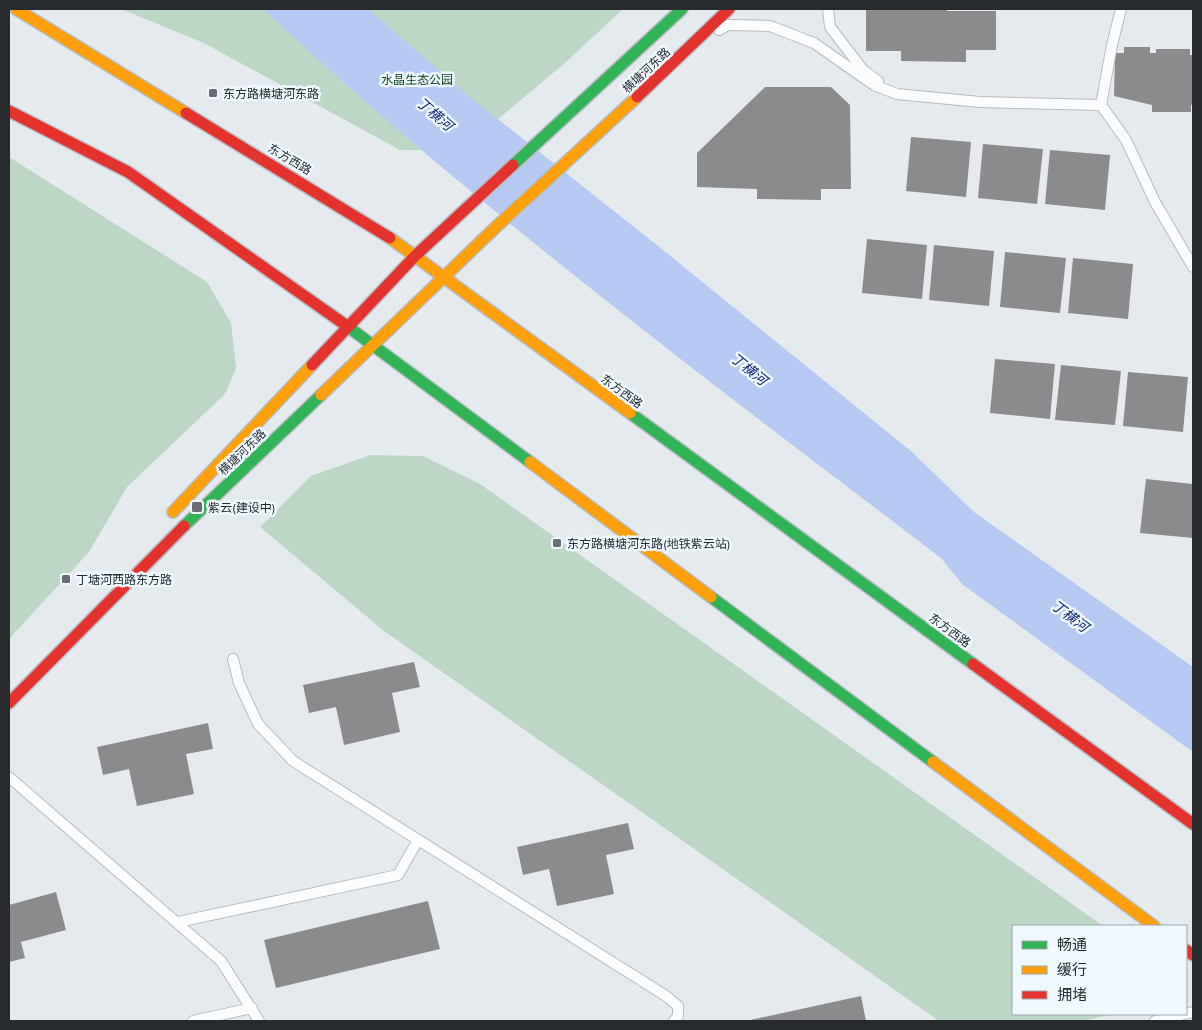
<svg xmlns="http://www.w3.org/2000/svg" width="1202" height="1030" font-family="Mulish,'Noto Sans SC',sans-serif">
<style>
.green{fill:#bcd7c6}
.water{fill:#b5c9f3}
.building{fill:#8b8b8e}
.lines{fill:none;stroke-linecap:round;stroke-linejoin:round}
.lane-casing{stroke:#b8bcc0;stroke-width:12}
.fast-casing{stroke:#b8bcc0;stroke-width:14}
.slow-casing{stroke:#b8bcc0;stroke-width:14}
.jam-casing{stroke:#b8bcc0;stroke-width:14}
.lane{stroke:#fbfcfd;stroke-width:10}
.fast{stroke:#30b455;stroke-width:11}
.slow{stroke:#ff9f0a;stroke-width:11}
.jam{stroke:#e5322d;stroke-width:11}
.poi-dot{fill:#6a6e72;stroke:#f0f8ff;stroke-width:2}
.labels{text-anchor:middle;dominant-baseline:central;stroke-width:5;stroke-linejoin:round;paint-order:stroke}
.street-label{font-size:12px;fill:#272b2e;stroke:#f0f8ff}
.park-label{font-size:12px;fill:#0a4420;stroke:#f0f8ff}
.poi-label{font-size:12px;fill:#272b2e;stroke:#f0f8ff;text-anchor:start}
.water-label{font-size:14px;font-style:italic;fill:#112c7d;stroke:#f0f8ff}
</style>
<rect width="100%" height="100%" fill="#e5eaef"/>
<g class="green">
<polygon points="121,9 623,9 566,62 478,136 446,150 400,150 204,43"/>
<polygon points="9,157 207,282 231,323 236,368 225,394 127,487 89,552 9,639"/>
<polygon points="371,455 423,456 480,484 1103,926 1013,926 1013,1014 1114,1014 1082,1021 939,1021 384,631 260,527 311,476"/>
</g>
<path class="water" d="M263 9H368L470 97 663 250 912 452 974 512 1193 667V752L962 584 941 558C710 382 476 208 263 9Z"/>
<g class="building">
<polygon points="916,9 947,9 947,11 996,11 996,50 966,50 966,62 901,61 901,51 866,51 866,10 916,10"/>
<polygon points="1124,47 1150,47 1150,53 1156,53 1156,49 1190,49 1190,55 1193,55 1193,104 1191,105 1191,112 1152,112 1152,105 1114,96 1115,53 1124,53"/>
<polygon points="765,87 831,87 850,105 851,189 821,189 821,200 757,199 757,189 697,187 697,153"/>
<polygon points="911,137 971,142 966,197 906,191"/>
<polygon points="983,144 1043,149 1037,204 978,198"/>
<polygon points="1050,150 1110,155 1105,210 1045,204"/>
<polygon points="867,239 927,245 922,299 862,293"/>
<polygon points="934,245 994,251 989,306 929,300"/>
<polygon points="1005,252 1066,258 1060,313 1000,307"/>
<polygon points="1073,258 1133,264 1128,319 1068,313"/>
<polygon points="995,359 1055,364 1050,419 990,413"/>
<polygon points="1061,365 1121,371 1115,425 1055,420"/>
<polygon points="1128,372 1188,377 1183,432 1123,426"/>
<polygon points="1146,479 1193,484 1193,538 1140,533"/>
<polygon points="414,662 420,687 392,693 400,732 344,745 336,707 309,713 303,685"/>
<polygon points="208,723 213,749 186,754 194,794 137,806 129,769 103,775 97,747"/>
<polygon points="628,823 634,849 606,855 614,894 557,906 549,869 523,875 517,847"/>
<polygon points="56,892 66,930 21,942 25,958 9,962 9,905"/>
<polygon points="428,901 440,949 276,988 264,940"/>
<polygon points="861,996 866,1021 751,1021 750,1020"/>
</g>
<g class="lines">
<defs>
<g id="lane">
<polyline points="828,9 830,27 863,70 878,81"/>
<polyline points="1121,9 1112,45 1101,105 1126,140 1155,202 1193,267"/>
<polyline points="719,30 728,25 770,26 814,43 874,85 897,94 980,102 1101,105"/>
<polyline points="233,659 239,683 258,724 293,761 666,996 678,1006 678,1016 674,1021"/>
<polyline points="9,777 221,961 259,1021"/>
<polyline points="178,922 398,875 418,840"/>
<polyline points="193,1021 252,1008"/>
<polyline points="1155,1021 1193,1012"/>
</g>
<g id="fast">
<polyline points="513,165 682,9"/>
<polyline points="347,326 530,462"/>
<polyline points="630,413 973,664"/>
<polyline points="184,526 321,395"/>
<polyline points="711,597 933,762"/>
</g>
<g id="slow">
<polyline points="16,9 186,113"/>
<polyline points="390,238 630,413"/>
<polyline points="321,395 498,225 637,97"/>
<polyline points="530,462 711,597"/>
<polyline points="173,512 312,365"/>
<polyline points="933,762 1154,926"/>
</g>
<g id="jam">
<polyline points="637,97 729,9"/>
<polyline points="9,111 128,172 347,326"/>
<polyline points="186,113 390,238"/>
<polyline points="312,365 415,256 513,165"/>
<polyline points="973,664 1193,824"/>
<polyline points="9,703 184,526"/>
<polyline points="1186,950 1193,955"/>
</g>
</defs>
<use href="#lane" class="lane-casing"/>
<use href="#fast" class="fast-casing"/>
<use href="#slow" class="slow-casing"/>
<use href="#jam" class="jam-casing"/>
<use href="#lane" class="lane"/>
<use href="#fast" class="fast"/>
<use href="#slow" class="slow"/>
<use href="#jam" class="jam"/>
</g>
<g class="poi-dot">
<rect x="208" y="88" width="10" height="10" rx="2.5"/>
<rect x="191" y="501" width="12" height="12" rx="2.5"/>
<rect x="552" y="538" width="10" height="10" rx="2.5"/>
<rect x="61" y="574" width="10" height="10" rx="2.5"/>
</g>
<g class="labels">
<g class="street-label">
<text transform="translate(646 70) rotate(-43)">横塘河东路</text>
<text transform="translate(290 159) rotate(31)">东方西路</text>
<text transform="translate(622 391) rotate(36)">东方西路</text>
<text transform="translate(242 452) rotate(-44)">横塘河东路</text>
<text transform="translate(950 630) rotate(36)">东方西路</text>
</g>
<g class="park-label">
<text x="417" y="79">水晶生态公园</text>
</g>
<g class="poi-label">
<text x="223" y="93">东方路横塘河东路</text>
<text x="208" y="507">紫云(建设中)</text>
<text x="567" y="543">东方路横塘河东路(地铁紫云站)</text>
<text x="76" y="579">丁塘河西路东方路</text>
</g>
<g class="water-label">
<text transform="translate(435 114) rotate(41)">丁横河</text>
<text transform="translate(749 369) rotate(39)">丁横河</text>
<text transform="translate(1070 616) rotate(37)">丁横河</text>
</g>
</g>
<rect width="1202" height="1030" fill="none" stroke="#272b2e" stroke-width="20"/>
<rect x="1012" y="925" width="175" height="90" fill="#f0f8ff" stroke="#a0a6ab"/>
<rect x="1022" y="941" width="25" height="8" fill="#30b455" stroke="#a0a6ab"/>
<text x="1057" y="950" font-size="15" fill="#272b2e">畅通</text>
<rect x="1022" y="966" width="25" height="8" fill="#ff9f0a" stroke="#a0a6ab"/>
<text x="1057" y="975" font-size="15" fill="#272b2e">缓行</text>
<rect x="1022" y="991" width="25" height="8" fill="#e5322d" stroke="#a0a6ab"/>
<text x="1057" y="1000" font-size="15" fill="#272b2e">拥堵</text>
</svg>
